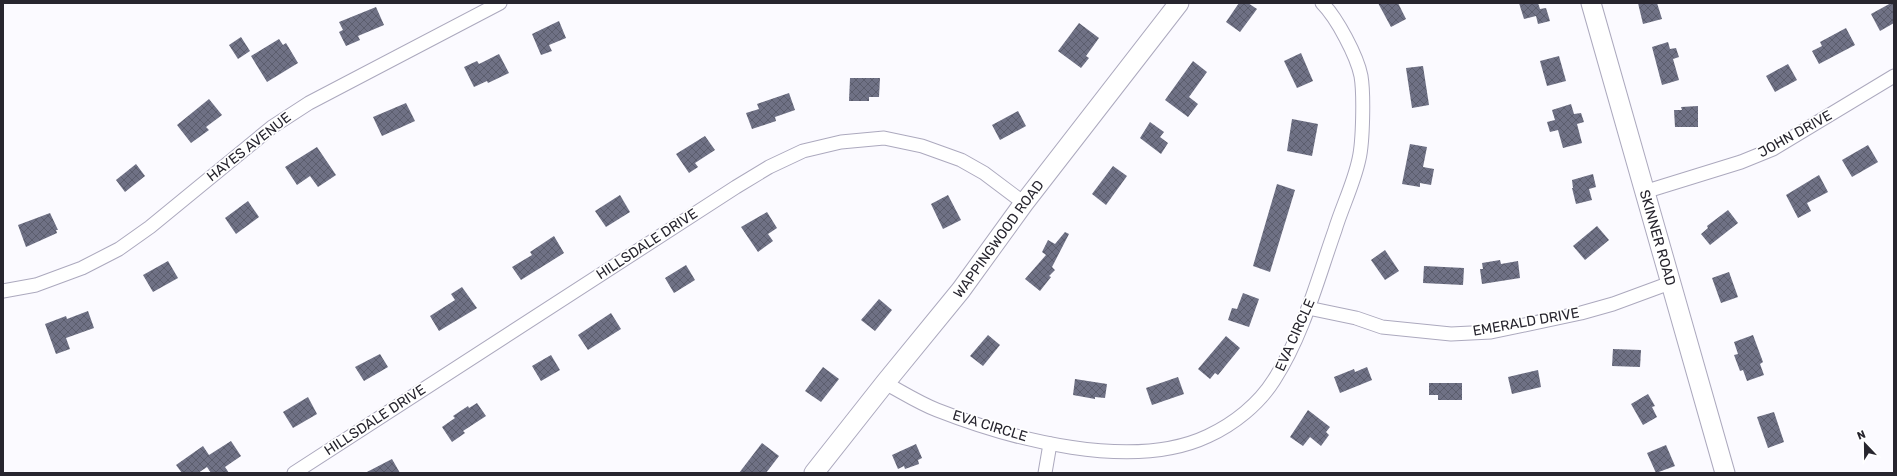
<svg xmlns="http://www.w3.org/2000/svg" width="1897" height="476" font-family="Rubik,sans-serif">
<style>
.building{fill:url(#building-cross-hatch)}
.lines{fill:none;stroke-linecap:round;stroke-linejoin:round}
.street-casing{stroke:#aca9be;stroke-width:15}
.secondary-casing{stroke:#aca9be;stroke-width:21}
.street{stroke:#fff;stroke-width:13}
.secondary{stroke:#fff;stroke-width:19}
.labels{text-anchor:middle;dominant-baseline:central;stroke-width:3.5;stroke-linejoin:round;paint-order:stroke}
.street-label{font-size:14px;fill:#27252e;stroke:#fff}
</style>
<defs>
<pattern id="building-cross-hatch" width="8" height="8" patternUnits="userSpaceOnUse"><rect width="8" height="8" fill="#6f7185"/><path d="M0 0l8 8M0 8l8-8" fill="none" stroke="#5b5d6d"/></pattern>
</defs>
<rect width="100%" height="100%" fill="#fbfaff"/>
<g class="building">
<polygon points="1239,3 1248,3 1257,9 1240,32 1226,22"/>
<polygon points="1378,3 1398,3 1406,19 1391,27"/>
<polygon points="1519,3 1538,3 1540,9 1546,8 1550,21 1538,24 1536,16 1524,19"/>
<polygon points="1638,3 1657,3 1662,19 1643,24"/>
<polygon points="1891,3 1894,3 1894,23 1880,31 1871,14"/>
<polygon points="376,7 384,25 358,36 360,40 346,46 339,32 343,30 339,22"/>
<polygon points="559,21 566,38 549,45 552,51 541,55 532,34"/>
<polygon points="1079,23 1099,38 1086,56 1089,58 1081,68 1058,51"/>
<polygon points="1846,28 1855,45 1819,64 1812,51 1822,46 1820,42"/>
<polygon points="241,37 250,51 238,59 229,45"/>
<polygon points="279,39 283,45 286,43 298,63 267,82 251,56"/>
<polygon points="1668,42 1670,49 1676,48 1679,57 1673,59 1679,80 1662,85 1652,47"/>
<polygon points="1301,53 1313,81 1297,88 1284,61"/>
<polygon points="499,54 509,73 488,83 487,81 474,87 464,67 477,61 479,64"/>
<polygon points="1559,56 1566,81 1547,86 1540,61"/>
<polygon points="1193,61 1207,72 1189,97 1198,104 1188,117 1165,100"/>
<polygon points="1788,64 1797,80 1775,92 1766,76"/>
<polygon points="1423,66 1429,105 1412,108 1406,68"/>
<polygon points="850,78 880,78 879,97 869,97 869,101 849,101"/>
<polygon points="789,93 795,110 775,117 776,121 752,129 746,113 759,109 757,104"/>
<polygon points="209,99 222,115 206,127 209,130 191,143 177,125"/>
<polygon points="406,103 415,121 382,136 373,117"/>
<polygon points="1571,104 1574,114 1581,113 1584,122 1577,124 1582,143 1563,148 1558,130 1550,132 1547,122 1555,120 1552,110"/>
<polygon points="1698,106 1698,127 1675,127 1674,110 1682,110 1681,107"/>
<polygon points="1018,111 1026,126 1000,140 992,125"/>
<polygon points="1292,119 1318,124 1312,156 1287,151"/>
<polygon points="1150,122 1164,132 1160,137 1168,143 1161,154 1140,138"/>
<polygon points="705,136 715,150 695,163 698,167 689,173 676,154"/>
<polygon points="1410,144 1427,147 1423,167 1434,169 1431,185 1420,183 1420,187 1402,184"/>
<polygon points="1868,145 1878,162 1852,177 1842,160"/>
<polygon points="317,147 336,175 318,187 310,176 297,185 285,167"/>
<polygon points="136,164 145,176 125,192 116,180"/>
<polygon points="1113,166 1127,176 1106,205 1092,194"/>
<polygon points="1593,174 1596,187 1589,189 1592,200 1576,204 1572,188 1573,188 1572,180"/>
<polygon points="1819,175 1828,192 1807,203 1811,211 1798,218 1786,195"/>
<polygon points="1277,184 1295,190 1270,272 1253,266"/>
<polygon points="620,195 630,212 606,227 595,211"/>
<polygon points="948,195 961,220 943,229 931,204"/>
<polygon points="248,201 259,217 236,234 225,218"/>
<polygon points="1728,210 1738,223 1710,245 1701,234 1708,228 1707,226"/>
<polygon points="767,212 777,228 768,234 773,241 758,252 741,227"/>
<polygon points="50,213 58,230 56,230 57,233 26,247 18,225"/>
<polygon points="1597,226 1609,240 1585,260 1573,246"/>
<polygon points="1065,232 1069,234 1052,267 1055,270 1049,276 1051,277 1040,291 1025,279 1046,255 1042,252 1048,240 1055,244"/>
<polygon points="554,236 564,253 521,280 512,267 532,255 530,252"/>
<polygon points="1385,250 1399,271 1385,280 1371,260"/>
<polygon points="1500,260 1501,264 1518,261 1520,278 1482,284 1480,269 1483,269 1482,263"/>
<polygon points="168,261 178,278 153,292 143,275"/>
<polygon points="686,265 695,280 674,293 665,278"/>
<polygon points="1424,266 1464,268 1463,285 1423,283"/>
<polygon points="1729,272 1738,297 1721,303 1712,278"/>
<polygon points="462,287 477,308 439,331 430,316 455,300 451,294"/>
<polygon points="1243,293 1259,299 1249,327 1228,320 1232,308 1237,309"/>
<polygon points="879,299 892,310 875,331 861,320"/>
<polygon points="88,311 94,328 66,338 70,349 56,354 45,324 66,316 67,319"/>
<polygon points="611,313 621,329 588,350 578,335"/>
<polygon points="988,335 1000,345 983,366 970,356"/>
<polygon points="1753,335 1763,362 1760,364 1764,375 1747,381 1743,370 1740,371 1734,355 1738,354 1734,342"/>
<polygon points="1226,336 1240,348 1218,375 1215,373 1210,379 1198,369"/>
<polygon points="1613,349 1641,350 1640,367 1612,366"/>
<polygon points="380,354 388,367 364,381 355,367"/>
<polygon points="551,355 560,370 541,381 532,366"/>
<polygon points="823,367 839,379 821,402 805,391"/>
<polygon points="1367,367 1372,380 1340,393 1334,377 1354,369 1355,372"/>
<polygon points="1538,370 1541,387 1512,394 1508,377"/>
<polygon points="1178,377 1184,394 1152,405 1146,388"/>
<polygon points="1075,379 1107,384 1105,398 1095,397 1095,399 1073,395"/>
<polygon points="1429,383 1462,383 1462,400 1438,400 1438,395 1429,395"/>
<polygon points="1648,394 1655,406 1652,407 1657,417 1643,425 1631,404"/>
<polygon points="308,397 317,414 293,428 283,412"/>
<polygon points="477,403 486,416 463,431 465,433 452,442 442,427 455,418 453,416 468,406 469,408"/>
<polygon points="1308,410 1330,427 1326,432 1329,435 1321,446 1310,437 1303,446 1290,437"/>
<polygon points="1774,412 1784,442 1768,448 1757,417"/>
<polygon points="231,441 241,456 225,467 229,473 211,473 207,467 198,473 182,473 176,465 203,446 209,455"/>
<polygon points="762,443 779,456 766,473 739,473"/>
<polygon points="916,444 922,458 918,460 919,464 905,469 904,466 898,469 892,455"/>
<polygon points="1666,445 1675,466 1656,473 1647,453"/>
<polygon points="392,459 400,473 365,473"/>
</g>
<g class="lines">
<defs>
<g id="street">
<polyline points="1644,192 1741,162 1773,149 1894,76"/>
<polyline points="3,291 36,285 82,268 119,249 150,227 272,127 309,103 500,3"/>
<polyline points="1308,308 1356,318 1382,327 1451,334 1491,332 1581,313 1613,304 1670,283"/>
<path d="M885 383C902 392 919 403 937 410 1011 439 1132 472 1208 436 1234 424 1259 404 1274 380 1303 335 1317 281 1335 230 1342 207 1354 183 1359 159 1363 142 1364 94 1361 76 1357 56 1337 18 1322 3"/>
<polyline points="294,473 736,187 769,167 803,151 841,142 884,138 922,146 961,160 984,173 1024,203"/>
<polyline points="1045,473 1050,444"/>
</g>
<g id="secondary">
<path id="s1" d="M1591 3 1725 473"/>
<path id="s2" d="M814 473 885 383 961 290 1024 203 1179 3"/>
</g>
</defs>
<use href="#street" class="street-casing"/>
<use href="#secondary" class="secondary-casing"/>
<use href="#street" class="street"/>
<use href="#secondary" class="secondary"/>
</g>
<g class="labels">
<g class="street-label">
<text transform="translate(1795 134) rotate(-29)">JOHN DRIVE</text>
<text transform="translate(249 147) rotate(-38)">HAYES AVENUE</text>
<text stroke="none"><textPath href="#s1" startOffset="244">SKINNER ROAD</textPath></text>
<text stroke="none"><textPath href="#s2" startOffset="298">WAPPINGWOOD ROAD</textPath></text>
<text transform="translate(647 244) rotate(-33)">HILLSDALE DRIVE</text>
<text transform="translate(1526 322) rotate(-10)">EMERALD DRIVE</text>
<text transform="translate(1295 335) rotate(-66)">EVA CIRCLE</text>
<text transform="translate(375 420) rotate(-33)">HILLSDALE DRIVE</text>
<text transform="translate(990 426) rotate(17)">EVA CIRCLE</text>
</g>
</g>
<rect width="1897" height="476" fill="none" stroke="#27252e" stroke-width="8"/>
<g transform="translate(1865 444) rotate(338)" stroke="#ffffff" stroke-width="3" paint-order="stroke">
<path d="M0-3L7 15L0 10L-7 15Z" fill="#27252e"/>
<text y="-6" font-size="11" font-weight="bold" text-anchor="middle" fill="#27252e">N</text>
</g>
</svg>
